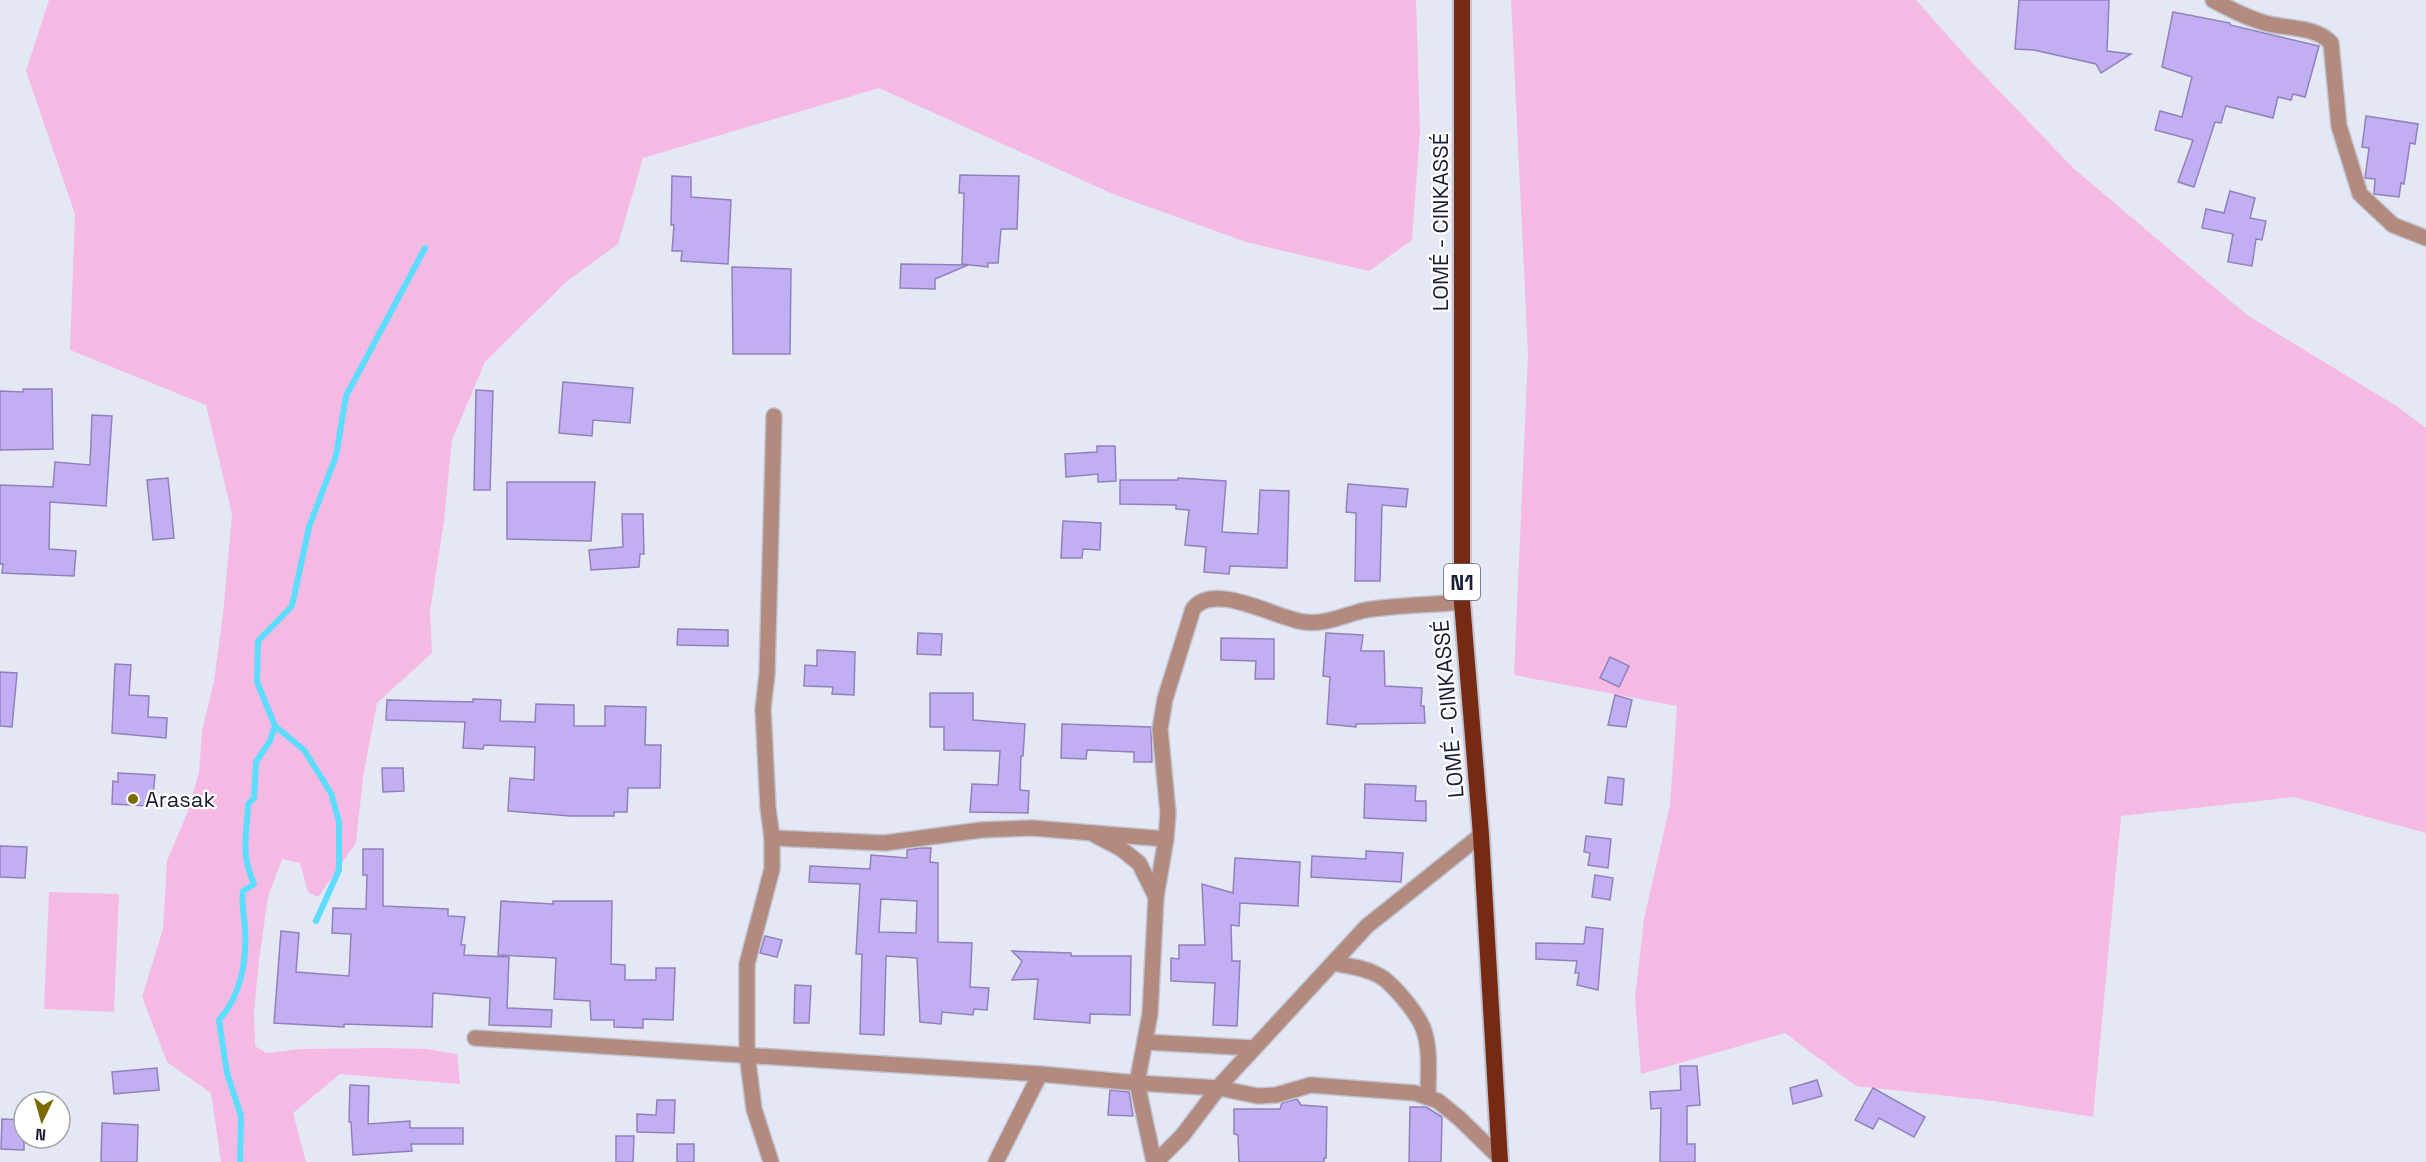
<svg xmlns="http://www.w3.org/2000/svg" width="2426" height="1162" font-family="'Space Grotesk',sans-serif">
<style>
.green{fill:#f5bae4}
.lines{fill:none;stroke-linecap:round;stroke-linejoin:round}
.stream{stroke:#5cddfc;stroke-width:6}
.building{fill:#c2aff3;stroke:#9181ba;stroke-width:1.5;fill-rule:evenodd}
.minor-casing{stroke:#c0c3d1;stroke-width:18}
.trunk-casing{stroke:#c0c3d1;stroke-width:20}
.minor{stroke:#b38a7e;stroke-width:15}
.trunk{stroke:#762a13;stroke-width:16}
.poi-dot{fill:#7c6a01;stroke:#fff;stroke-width:2}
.labels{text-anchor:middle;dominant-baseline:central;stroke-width:4.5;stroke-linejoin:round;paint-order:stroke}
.shield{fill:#fff;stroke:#5f6170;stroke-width:1.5}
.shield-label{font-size:21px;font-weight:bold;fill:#1a1d33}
.street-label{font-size:22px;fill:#1a1d33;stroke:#fff}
.poi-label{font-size:22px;fill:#1a1d33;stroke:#fff;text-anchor:start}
</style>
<rect width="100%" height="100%" fill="#e4e7f4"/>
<g class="green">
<path d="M49,0H1416L1420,130L1412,240L1369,271L1246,242L1113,194L879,88L643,158L618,244L566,282L485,362L452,440L444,521L430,611L432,653L377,703L363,777L356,843L318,897L308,892L300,863L282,859L268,897L259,960L254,1011L255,1046L266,1053L301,1049L384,1048L427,1049L457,1054L460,1084L340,1074L293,1113L306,1162H221L211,1093L167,1062L142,997L163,929L167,861L188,811L199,772L202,731L214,681L223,614L232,514L206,405L70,350L75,214L26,71Z"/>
<path d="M1511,0H1916L1964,54L2073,168L2247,315L2398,407L2426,428V833L2294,797L2121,816L2093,1117L1993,1101L1856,1086L1785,1033L1641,1074L1635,998L1644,919L1670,805L1677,706L1514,675L1528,354Z"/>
<path d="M49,892L119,894L114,1012L44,1009Z"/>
</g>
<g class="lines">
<g class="stream">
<path d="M275,726L304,750L331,793L339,822V870L316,921"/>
<path d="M240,1162L241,1116L227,1073L219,1020C241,996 247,960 245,928C244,915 241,904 243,891L254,884C240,852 247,837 248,804L254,798L256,762L270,741L275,726L257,682L258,641L292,606L309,527L336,456L346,396L425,248"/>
</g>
</g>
<g class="building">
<path d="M2019,0H2109L2107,51L2131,54L2101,73L2096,64L2034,50L2015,49Z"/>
<path d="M2173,12L2230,23V25L2319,46L2305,97L2293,94L2291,100L2278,97L2273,118L2226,106L2221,123L2215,122L2194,187L2178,182L2193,140L2155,130L2160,111L2182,117L2192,77L2162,67Z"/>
<path d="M2366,116L2418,124L2415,144L2410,143L2404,184L2401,183L2399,197L2374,194L2375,179L2365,178L2369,148L2362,147Z"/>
<path d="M960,175L1019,176L1017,229H1001L998,263H988V267L962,264L964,193H959Z"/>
<path d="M672,176L691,177V197L731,200L728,264L681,261L682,251H672L674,225H671Z"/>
<path d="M2230,191L2255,198L2250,218L2266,221L2262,240L2256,239L2252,266L2228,262L2233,234L2202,228L2206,209L2224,213Z"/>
<path d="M901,264L968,265L935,279V289L900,288Z"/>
<path d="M732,267L791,269L790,354H733Z"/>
<path d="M563,382L633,388L630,423L593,420L592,436L559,433Z"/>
<path d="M23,389H52L53,449L0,450V391L23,392Z"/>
<path d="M476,390L493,391L490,490H474Z"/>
<path d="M92,415L112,416L106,506L50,502L49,549L76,551L74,576L2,573L3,564H0V485L53,487L55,462L90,465Z"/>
<path d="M1097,446H1115L1116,481L1098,482V474L1066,477L1065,454L1097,452Z"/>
<path d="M168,478L174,538L153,540L147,480Z"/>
<path d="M1178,478L1226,481L1222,532L1258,534L1260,490L1289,491L1287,568L1230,566L1229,574L1204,572L1206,547L1185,545L1189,510L1176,509V505L1120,504V480H1178Z"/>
<path d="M507,482H595L591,541L507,539Z"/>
<path d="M1348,484L1408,489L1406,507L1382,505L1380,581H1355L1356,513L1346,512Z"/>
<path d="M622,514H643L644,554H640L639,567L591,570L589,550L623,547Z"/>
<path d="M1063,521L1101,523L1100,550L1083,549L1082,558H1061Z"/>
<path d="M678,629L728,630V646L677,645Z"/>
<path d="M918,633L942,634L941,655L917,654Z"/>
<path d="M1326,633L1363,635L1361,651H1384L1385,686L1422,688L1421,706H1424L1425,723L1356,724V727L1327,724L1330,677L1323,676Z"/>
<path d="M1221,638L1274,639V679H1255L1256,661L1221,660Z"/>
<path d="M817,650L855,652L854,695L832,694L833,687L804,686L805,665L817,666Z"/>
<path d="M1610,657L1629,666L1619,687L1600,678Z"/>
<path d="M115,664L131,665L129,695L149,696L148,717L167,718L166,738L112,733Z"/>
<path d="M0,672L17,673L12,727L0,726Z"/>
<path d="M930,693H973V720L1025,724L1023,756H1021L1020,790L1029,791L1028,813L970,812L972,784L998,785L1000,751L944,750V727H930Z"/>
<path d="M1615,695L1632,700L1626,727L1608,725Z"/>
<path d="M473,699L501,700L500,721L535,722L536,704L574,705V726H605V706L646,707L645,745H661L660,788H628L627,812H614V816H570L508,811L510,778L534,780L535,747L484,745L483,749L463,748L465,722L386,720L387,700L473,702Z"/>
<path d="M1062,724L1151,727L1152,762H1134V752L1087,750L1086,759L1061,758Z"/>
<path d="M382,768H403L404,791L383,792Z"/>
<path d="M118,773L155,775L153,796L150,795L149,806L112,804L113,781L118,782Z"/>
<path d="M1608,777L1624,779L1622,805L1605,803Z"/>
<path d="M1365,784L1416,786L1415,801H1426V821L1364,818Z"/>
<path d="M1586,836L1611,839L1608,868L1588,865L1590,853L1584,852Z"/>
<path d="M0,846L27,847L25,878L0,877Z"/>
<path d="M920,848H931L930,862L938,863V942L972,943L970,987L989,988L987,1010L974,1009L973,1015L942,1012L941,1024L920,1022L917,958L886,956L884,1035L860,1034L862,954H856L860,884L809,882L810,866L870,869L871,855L907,858V850ZM881,899L917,901L916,933L879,932Z"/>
<path d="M363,849H383V906L448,909V916L465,917L461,945H465L464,955L509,957L507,1008L552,1010L551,1027L489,1025L490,998L433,993L432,1027L344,1024V1027L274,1023L281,931L299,933L296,972L349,976L351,934L332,933L333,908L366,909L367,875H363Z"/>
<path d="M1366,851L1403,853L1401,882L1311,877L1312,856L1366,859Z"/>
<path d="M1235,858L1300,862L1298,906L1240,903L1239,926L1231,925L1232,961H1240L1237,1026L1213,1025L1215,983L1171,981V958L1179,959V945H1205L1202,884L1233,893Z"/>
<path d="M1595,875L1613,878L1610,900L1592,897Z"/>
<path d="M501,901L553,904V901H612L611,964L625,965V980H656V968H675L673,1020L643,1019V1028L614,1027V1020H591L590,1001L554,999L556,958L498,955Z"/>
<path d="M1586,927L1603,929L1598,990L1577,985L1579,973H1575L1577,961L1536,959V943L1584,944Z"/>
<path d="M765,936L782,940L777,957L760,953Z"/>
<path d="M1012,951L1071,953V956H1131L1130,1015L1090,1014V1023L1034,1019L1038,979L1012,980L1022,961Z"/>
<path d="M795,985L811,986L809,1023H794Z"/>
<path d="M1680,1066H1697L1700,1105L1687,1106V1144H1695V1162H1660L1661,1108L1651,1109L1650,1092L1681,1090Z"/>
<path d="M157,1068L159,1090L114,1094L112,1072Z"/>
<path d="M1817,1080L1822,1096L1793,1104L1790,1088Z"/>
<path d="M350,1085L369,1086L368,1124L410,1121V1128H463V1144H411L412,1151L353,1155L351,1122H349Z"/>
<path d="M1873,1088L1925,1117L1914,1137L1879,1118L1873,1129L1855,1120Z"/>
<path d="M1110,1090L1129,1092L1133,1116L1108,1115Z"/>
<path d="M1297,1099L1301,1105L1327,1107L1326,1158H1324V1162H1239L1238,1135L1234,1134V1109H1280L1282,1103Z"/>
<path d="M657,1100H675L674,1133L637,1132V1114L656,1115Z"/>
<path d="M1410,1107H1426L1442,1117L1441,1162H1409Z"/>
<path d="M2,1119L24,1120V1150L1,1149Z"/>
<path d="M102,1123L138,1125L137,1162H101Z"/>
<path d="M616,1136H634L633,1162H616Z"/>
<rect x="677" y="1144" width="17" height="18"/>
</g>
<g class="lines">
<g class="minor-casing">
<g id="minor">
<path d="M2213,0C2230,9 2247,18 2265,23C2286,29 2316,26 2331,43L2339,126L2360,194L2393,225L2426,238"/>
<path d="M1095,835L1120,848L1139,863L1156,897"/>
<path d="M772,838L885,843L981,830L1032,828L1166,839"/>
<path d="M1333,963C1348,966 1363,967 1378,975C1392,982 1417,1013 1423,1028C1431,1048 1428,1075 1428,1097"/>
<path d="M475,1038L1040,1074L1137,1083L1219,1088L1258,1096L1276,1095L1311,1085L1415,1093L1438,1101L1460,1119L1500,1158"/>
<path d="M1145,1042L1254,1048"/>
<path d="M771,1162L754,1109L747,1054V964L772,869V838L768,808L763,709L767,674L774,416"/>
<path d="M996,1162L1040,1074"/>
<path d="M1154,1162L1137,1083L1150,1014L1156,897L1166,839L1168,813L1160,729L1165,699L1193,609C1214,581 1275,618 1304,622C1326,625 1346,614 1366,610C1398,605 1431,605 1462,602"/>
<path d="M1156,1162L1182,1136L1223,1082L1367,926L1481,835"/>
</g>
</g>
<g class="trunk-casing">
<path id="trunk" d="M1462,0V602L1481,835L1500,1162"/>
</g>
<use href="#minor" class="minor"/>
<use href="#trunk" class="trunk"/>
</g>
<circle class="poi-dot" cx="133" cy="799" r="6"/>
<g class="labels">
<rect class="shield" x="1444" y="564" width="36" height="36" rx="4.5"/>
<g class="shield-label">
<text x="1462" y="582">N1</text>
</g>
<g class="street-label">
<text transform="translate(1440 222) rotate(-90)">LOMÉ - CINKASSÉ</text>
<text transform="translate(1448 709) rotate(-95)">LOMÉ - CINKASSÉ</text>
</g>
<g class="poi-label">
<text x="145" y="799">Arasak</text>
</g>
</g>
<g transform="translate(42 1120) rotate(185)"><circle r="28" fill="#ffffff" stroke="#a3a5ad" stroke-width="1.5"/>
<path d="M0-4.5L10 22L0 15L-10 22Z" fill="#7c6a01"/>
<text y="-9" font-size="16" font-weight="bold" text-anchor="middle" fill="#1a1d33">N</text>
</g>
</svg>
